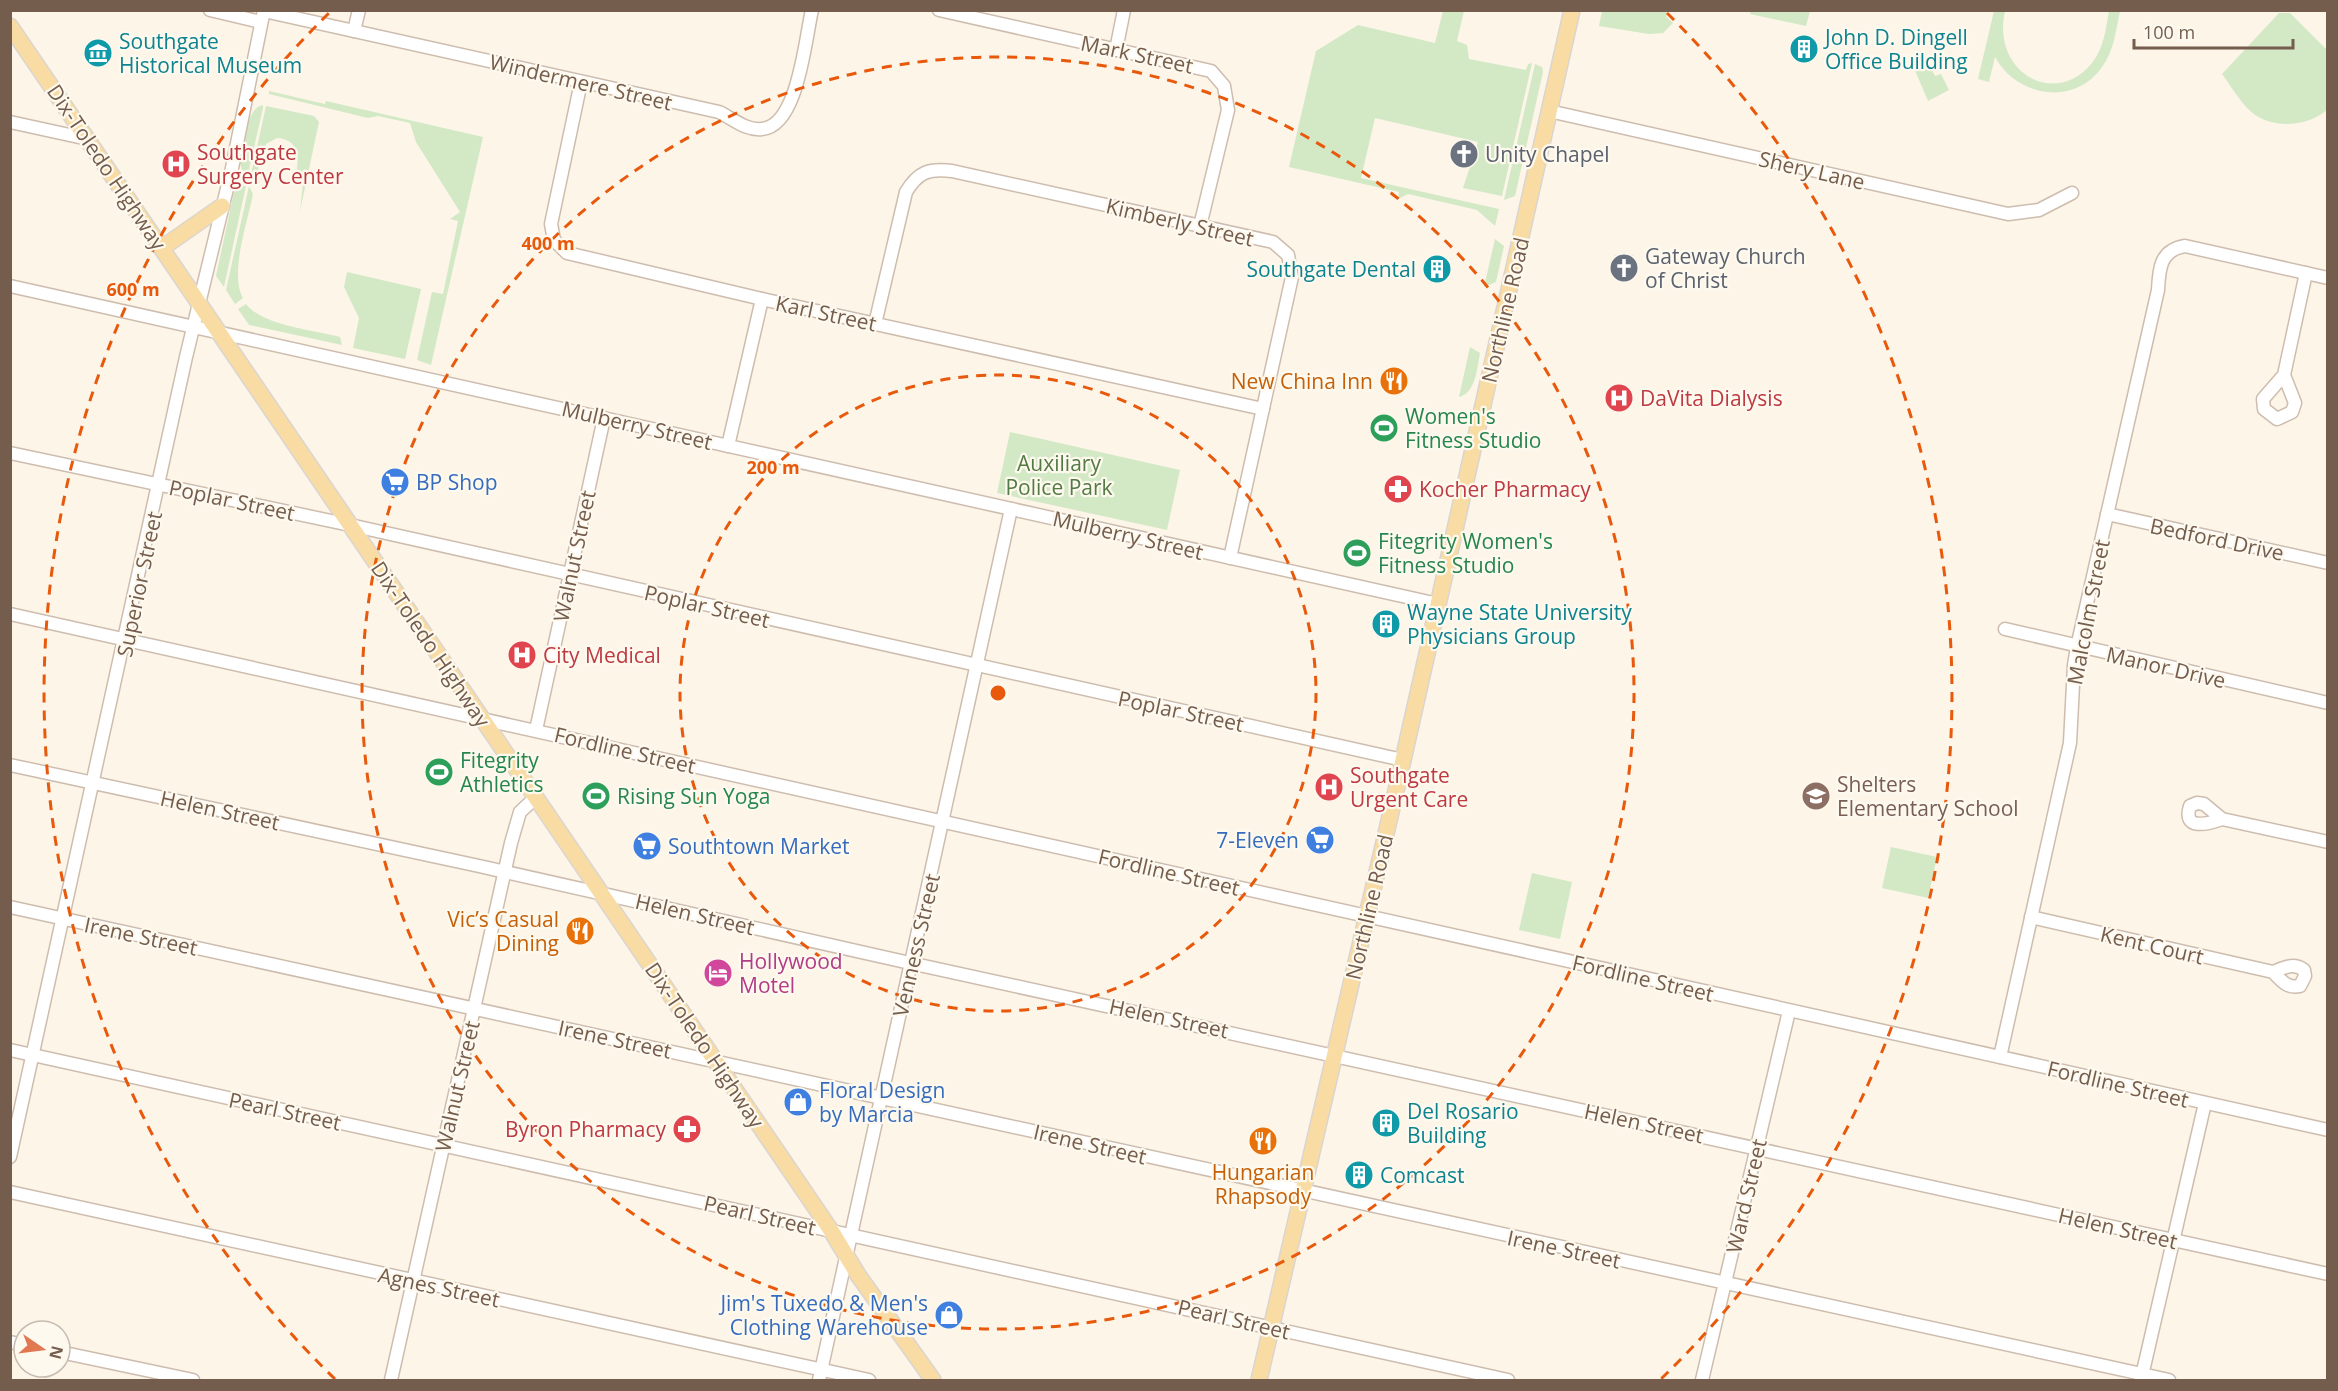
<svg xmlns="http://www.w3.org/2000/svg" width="2338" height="1391" font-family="'Open Sans',sans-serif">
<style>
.green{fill:#d3e9c6}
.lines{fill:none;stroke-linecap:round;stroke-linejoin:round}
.minor-casing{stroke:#cebdae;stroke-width:15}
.major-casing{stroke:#dbd5d1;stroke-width:18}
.minor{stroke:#fff;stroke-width:12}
.major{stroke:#f8dca3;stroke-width:15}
.ring{fill:none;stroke:#e8590c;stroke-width:3;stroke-dasharray:10 8}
.labels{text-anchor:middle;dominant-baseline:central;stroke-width:4.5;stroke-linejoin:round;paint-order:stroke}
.culture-label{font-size:21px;fill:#0d838f;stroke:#fef9ee;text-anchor:start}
.street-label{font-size:21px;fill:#755d4d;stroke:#fef9ee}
.health-label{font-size:21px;fill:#be3a42;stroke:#fef9ee;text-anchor:start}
.worship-label{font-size:21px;fill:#5b616d;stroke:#fef9ee;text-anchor:start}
.food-label{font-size:21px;fill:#c56008;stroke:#fef9ee;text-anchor:end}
.leisure-label{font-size:21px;fill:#27864d;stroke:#fef9ee;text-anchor:start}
.park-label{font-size:21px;fill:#537a44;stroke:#fef9ee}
.shop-label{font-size:21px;fill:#366cbe;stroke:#fef9ee;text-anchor:start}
.education-label{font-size:21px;fill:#785e54;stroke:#fef9ee;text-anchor:start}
.hotel-label{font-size:21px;fill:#b23c85;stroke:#fef9ee;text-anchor:start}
.centre{fill:#e8590c;stroke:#fef9ee;stroke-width:3}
.ring-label{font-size:18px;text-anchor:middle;font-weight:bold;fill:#e8590c;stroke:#fef9ee;stroke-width:4.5;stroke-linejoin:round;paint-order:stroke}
</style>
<rect width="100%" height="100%" fill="#fcf5e8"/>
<g class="green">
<path d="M1443,11H1464L1457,41L1467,45L1469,59L1526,70L1528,64L1532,63L1502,196L1463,188L1478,142L1375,118L1361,178L1499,209L1495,226L1477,210L1408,194L1398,199L1399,192L1289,167L1316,51L1358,25L1435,43Z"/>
<path d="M1602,11H1667L1666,16L1673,23L1663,33L1649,34L1599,26Z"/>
<path d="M1751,11V10L1810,11L1806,26L1750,14Z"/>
<path d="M1994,11H2005C1991,72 2055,109 2092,63C2104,48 2106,28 2109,11H2120C2116,30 2114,51 2102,67C2074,107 2017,97 1995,57L1989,82L1978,79Z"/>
<path d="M2279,13H2290L2327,50V110C2305,128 2268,130 2247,108C2238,98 2230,85 2222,74Z"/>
<path d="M1924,55L1935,76L1941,74L1949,90L1928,101L1911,61Z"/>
<path d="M1535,64L1542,67L1543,72L1515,196L1504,200Z"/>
<path d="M269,91L325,104L326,101L483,137L431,365L417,360L432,292L443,294L458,221L450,219L460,212L416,142L410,123L378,116L368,118L269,94Z"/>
<path d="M263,105V108L248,174L242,170L240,163C244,148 245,108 263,105Z"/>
<path d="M266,106L314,116L319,122L300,211L303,183L296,175C299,157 300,140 277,138L266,144L258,170L251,174Z"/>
<path d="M240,186H246L224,287L216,276L234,192Z"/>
<path d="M249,186L253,194C248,221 229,274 243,298L235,304L226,290Z"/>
<path d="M1495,239L1504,246L1496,282L1484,287Z"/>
<path d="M347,272L421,289L405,359L353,348L359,318L344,287Z"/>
<path d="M246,304C263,326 314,330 340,337L342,345L249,325L238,309Z"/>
<path d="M1470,347L1480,353C1477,368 1476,393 1459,397Z"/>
<path d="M1010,432L1180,470L1167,530L997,493Z"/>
<path d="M1891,847L1937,857L1928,898L1882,888Z"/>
<path d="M1532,873L1572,882L1560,939L1519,930Z"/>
</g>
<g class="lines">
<g class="minor-casing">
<g id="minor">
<path d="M210,10L261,22"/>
<path d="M939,10L1211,71L1224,86L1228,110L1200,226"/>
<path d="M264,11L719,112C732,118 746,131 762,129C798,126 805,40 812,10"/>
<path d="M354,31L359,10"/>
<path d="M1116,50L1124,10"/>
<path d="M581,82L551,224L554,240L567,253L762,299L1263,409"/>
<path d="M1549,111L2008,214L2039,210L2072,193"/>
<path d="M10,122L88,139"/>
<path d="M10,286L1438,604"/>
<path d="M875,324L906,192C918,172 929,168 952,171L1273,242L1288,255L1292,277L1230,558"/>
<path d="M2284,375L2295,403L2292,412L2277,419L2264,409L2263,399L2284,375L2306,273"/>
<path d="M728,446L762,299"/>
<path d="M10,453L350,525L1403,760"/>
<path d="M2107,514L2328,563"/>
<path d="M10,614L2328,1130"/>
<path d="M2005,629L2328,703"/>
<path d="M536,730L604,418"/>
<path d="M10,765L479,866L901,961L2328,1274"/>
<path d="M2222,819C2208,824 2182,831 2190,806L2197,803L2204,804L2222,819L2328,842"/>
<path d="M10,907L2169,1380"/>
<path d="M2031,917L2273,972C2284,968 2293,962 2304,970L2305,976L2300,986C2287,989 2281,980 2273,972"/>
<path d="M10,1050L1508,1380"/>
<path d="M2000,1057L2070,743L2074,665L2077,647L2158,290C2159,269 2160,250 2185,246L2328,278"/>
<path d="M10,1157L186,357L232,168L264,10"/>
<path d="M10,1192L869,1380"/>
<path d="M10,1342L24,1345"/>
<path d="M60,1352L193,1380"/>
<path d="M391,1380L511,843L520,812L535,798"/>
<path d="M819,1380L1011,509"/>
<path d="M1702,1380L1789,1011"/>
<path d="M2141,1380L2205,1103"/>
</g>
</g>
<g class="major-casing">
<g id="major">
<path d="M10,26L832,1232L858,1275L933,1380"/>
<path d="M162,248L222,206"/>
<path d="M1259,1380L1401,769L1572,10"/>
</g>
</g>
<use href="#minor" class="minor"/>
<use href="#major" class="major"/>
</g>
<g class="ring">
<circle cx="998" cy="693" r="318"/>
<circle cx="998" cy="693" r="636"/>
<path d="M335 1379A954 954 0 0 1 329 13M1667 13A954 954 0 0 1 1661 1379"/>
</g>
<defs>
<g id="building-disc" transform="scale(1.5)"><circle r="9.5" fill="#0f9aa8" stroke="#fef9ee"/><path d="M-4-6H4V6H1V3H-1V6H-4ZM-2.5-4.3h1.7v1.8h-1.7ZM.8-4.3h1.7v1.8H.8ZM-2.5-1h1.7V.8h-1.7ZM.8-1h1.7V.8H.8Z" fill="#fff"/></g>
<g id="museum-disc" transform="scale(1.5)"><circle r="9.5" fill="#0f9aa8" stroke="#fef9ee"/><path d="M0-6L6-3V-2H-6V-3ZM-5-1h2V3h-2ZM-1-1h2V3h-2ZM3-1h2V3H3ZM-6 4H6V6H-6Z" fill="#fff"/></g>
<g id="church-disc" transform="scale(1.5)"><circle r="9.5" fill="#6b7280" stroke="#fef9ee"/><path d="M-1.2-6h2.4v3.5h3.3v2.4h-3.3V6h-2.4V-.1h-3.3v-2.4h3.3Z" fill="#fff"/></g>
<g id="hospital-disc" transform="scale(1.5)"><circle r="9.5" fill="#e0444e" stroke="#fef9ee"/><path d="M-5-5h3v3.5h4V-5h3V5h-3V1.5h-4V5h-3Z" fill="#fff"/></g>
<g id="restaurant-disc" transform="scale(1.5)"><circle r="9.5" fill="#e8710a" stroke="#fef9ee"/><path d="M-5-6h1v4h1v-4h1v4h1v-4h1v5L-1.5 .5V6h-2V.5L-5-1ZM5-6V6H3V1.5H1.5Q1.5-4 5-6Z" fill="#fff"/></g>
<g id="stadium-disc" transform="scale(1.5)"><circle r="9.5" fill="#2e9e5b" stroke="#fef9ee"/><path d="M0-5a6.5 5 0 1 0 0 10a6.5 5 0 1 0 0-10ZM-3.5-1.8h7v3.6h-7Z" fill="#fff"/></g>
<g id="supermarket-disc" transform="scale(1.5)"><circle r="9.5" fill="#3f7fe0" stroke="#fef9ee"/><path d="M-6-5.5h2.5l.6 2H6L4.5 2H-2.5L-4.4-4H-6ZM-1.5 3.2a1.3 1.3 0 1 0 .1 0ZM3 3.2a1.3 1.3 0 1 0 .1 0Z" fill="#fff"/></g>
<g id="pharmacy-disc" transform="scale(1.5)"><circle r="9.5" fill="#e0444e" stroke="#fef9ee"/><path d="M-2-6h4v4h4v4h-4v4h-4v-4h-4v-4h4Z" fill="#fff"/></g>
<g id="school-disc" transform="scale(1.5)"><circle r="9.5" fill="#8d6e63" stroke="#fef9ee"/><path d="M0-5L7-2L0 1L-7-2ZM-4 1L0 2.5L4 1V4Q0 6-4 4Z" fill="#fff"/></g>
<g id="hotel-disc" transform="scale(1.5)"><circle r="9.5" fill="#d1479c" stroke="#fef9ee"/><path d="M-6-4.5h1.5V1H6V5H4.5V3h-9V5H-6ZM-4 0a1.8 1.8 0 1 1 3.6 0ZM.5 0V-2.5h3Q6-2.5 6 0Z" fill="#fff"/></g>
<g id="shop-disc" transform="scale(1.5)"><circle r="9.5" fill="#3f7fe0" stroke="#fef9ee"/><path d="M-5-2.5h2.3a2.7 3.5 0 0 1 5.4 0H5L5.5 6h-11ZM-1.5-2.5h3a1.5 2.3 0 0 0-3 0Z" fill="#fff"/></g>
</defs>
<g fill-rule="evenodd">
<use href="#building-disc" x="1804" y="49"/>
<use href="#museum-disc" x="98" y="53"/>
<use href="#church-disc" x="1464" y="154"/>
<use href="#hospital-disc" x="176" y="164"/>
<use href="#church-disc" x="1624" y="268"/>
<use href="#building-disc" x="1437" y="269"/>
<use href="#restaurant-disc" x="1394" y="381"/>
<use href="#hospital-disc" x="1619" y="398"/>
<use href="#stadium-disc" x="1384" y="428"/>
<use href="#supermarket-disc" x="395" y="482"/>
<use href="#pharmacy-disc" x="1398" y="489"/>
<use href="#stadium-disc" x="1357" y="553"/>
<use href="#building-disc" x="1386" y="624"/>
<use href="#hospital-disc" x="522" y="655"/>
<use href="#stadium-disc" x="439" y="772"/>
<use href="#hospital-disc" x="1329" y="787"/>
<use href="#stadium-disc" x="596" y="796"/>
<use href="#school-disc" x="1816" y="796"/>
<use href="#supermarket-disc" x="1320" y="840"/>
<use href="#supermarket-disc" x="647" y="846"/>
<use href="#restaurant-disc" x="580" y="931"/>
<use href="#hotel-disc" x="718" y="973"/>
<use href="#shop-disc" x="798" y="1102"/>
<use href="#building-disc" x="1386" y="1123"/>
<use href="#pharmacy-disc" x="687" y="1129"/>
<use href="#restaurant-disc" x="1263" y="1141"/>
<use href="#building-disc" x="1359" y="1175"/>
<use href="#shop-disc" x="949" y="1315"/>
</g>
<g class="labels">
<g class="culture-label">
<text x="1825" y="37">John D. Dingell<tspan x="1825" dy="24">Office Building</tspan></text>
<text x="119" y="41">Southgate<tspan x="119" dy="24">Historical Museum</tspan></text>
<text x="1416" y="269" text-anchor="end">Southgate Dental</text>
<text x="1407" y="612">Wayne State University<tspan x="1407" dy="24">Physicians Group</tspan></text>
<text x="1407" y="1111">Del Rosario<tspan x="1407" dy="24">Building</tspan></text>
<text x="1380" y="1175">Comcast</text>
</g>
<g class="street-label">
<text transform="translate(1137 54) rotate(12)">Mark Street</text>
<text transform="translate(581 82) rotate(13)">Windermere Street</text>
<text transform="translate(107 167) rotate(56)">Dix-Toledo Highway</text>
<text transform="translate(1812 170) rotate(13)">Shery Lane</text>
<text transform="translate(1180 222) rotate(13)">Kimberly Street</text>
<text transform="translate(1505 310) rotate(-77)">Northline Road</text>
<text transform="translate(826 313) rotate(12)">Karl Street</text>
<text transform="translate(637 425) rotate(13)">Mulberry Street</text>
<text transform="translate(232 500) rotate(12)">Poplar Street</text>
<text transform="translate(1128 535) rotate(13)">Mulberry Street</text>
<text transform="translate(2217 539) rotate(12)">Bedford Drive</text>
<text transform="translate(574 556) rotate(-78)">Walnut Street</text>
<text transform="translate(139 584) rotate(-78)">Superior Street</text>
<text transform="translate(707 606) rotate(13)">Poplar Street</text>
<text transform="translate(2088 612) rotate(-79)">Malcolm Street</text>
<text transform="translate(431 644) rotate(56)">Dix-Toledo Highway</text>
<text transform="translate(2166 667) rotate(13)">Manor Drive</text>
<text transform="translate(1181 711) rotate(12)">Poplar Street</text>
<text transform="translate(625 750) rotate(13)">Fordline Street</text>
<text transform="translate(220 810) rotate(12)">Helen Street</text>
<text transform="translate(1169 872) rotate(13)">Fordline Street</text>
<text transform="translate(1369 907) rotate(-77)">Northline Road</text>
<text transform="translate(695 914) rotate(13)">Helen Street</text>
<text transform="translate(141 936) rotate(12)">Irene Street</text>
<text transform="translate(916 945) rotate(-77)">Venness Street</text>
<text transform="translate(2152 945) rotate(13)">Kent Court</text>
<text transform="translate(1643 978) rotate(13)">Fordline Street</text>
<text transform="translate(1169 1018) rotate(12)">Helen Street</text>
<text transform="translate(615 1039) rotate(12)">Irene Street</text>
<text transform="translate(705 1045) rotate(56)">Dix-Toledo Highway</text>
<text transform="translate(2118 1084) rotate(13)">Fordline Street</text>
<text transform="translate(457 1086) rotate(-77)">Walnut Street</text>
<text transform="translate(285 1111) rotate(12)">Pearl Street</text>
<text transform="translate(1644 1123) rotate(12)">Helen Street</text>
<text transform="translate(1090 1144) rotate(13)">Irene Street</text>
<text transform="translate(1746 1196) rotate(-77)">Ward Street</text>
<text transform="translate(760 1215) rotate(13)">Pearl Street</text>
<text transform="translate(2118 1228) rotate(13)">Helen Street</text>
<text transform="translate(1564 1249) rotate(12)">Irene Street</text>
<text transform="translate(439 1287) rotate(12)">Agnes Street</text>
<text transform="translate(1234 1319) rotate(13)">Pearl Street</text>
</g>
<g class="health-label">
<text x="197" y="152">Southgate<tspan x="197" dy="24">Surgery Center</tspan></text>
<text x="1640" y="398">DaVita Dialysis</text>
<text x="1419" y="489">Kocher Pharmacy</text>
<text x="543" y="655">City Medical</text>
<text x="1350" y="775">Southgate<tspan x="1350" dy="24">Urgent Care</tspan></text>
<text x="666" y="1129" text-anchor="end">Byron Pharmacy</text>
</g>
<g class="worship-label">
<text x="1485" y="154">Unity Chapel</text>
<text x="1645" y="256">Gateway Church<tspan x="1645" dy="24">of Christ</tspan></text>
</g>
<g class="food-label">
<text x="1373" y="381">New China Inn</text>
<text x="559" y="919">Vic’s Casual<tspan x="559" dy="24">Dining</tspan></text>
<text x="1263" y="1172" text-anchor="middle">Hungarian<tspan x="1263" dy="24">Rhapsody</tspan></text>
</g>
<g class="leisure-label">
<text x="1405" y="416">Women's<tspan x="1405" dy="24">Fitness Studio</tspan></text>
<text x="1378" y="541">Fitegrity Women's<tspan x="1378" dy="24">Fitness Studio</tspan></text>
<text x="460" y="760">Fitegrity<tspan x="460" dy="24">Athletics</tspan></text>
<text x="617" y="796">Rising Sun Yoga</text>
</g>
<g class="park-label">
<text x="1059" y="463">Auxiliary<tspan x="1059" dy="24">Police Park</tspan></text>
</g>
<g class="shop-label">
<text x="416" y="482">BP Shop</text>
<text x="1299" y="840" text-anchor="end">7-Eleven</text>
<text x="668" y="846">Southtown Market</text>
<text x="819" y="1090">Floral Design<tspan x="819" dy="24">by Marcia</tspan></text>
<text x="928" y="1303" text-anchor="end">Jim's Tuxedo &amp; Men's<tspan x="928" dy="24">Clothing Warehouse</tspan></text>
</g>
<g class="education-label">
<text x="1837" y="784">Shelters<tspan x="1837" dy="24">Elementary School</tspan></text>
</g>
<g class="hotel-label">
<text x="739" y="961">Hollywood<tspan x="739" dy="24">Motel</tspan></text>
</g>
</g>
<circle cx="998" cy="693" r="9" class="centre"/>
<g class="ring-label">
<text x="548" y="250">400 m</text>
<text x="133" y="296">600 m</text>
<text x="773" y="474">200 m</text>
</g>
<rect width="2338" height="1391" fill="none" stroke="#755d4d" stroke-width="24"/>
<g transform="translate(42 1349) rotate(104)"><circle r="28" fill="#fef9ee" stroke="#c7bbae" stroke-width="1.5"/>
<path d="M0-4.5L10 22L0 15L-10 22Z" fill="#e17852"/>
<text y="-9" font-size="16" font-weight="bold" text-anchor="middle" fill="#755d4d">N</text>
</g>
<path d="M2134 39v9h159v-9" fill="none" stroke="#755d4d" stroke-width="3"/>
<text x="2143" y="39" font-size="18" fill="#755d4d" stroke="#fef9ee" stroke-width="4.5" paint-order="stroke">100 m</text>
</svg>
